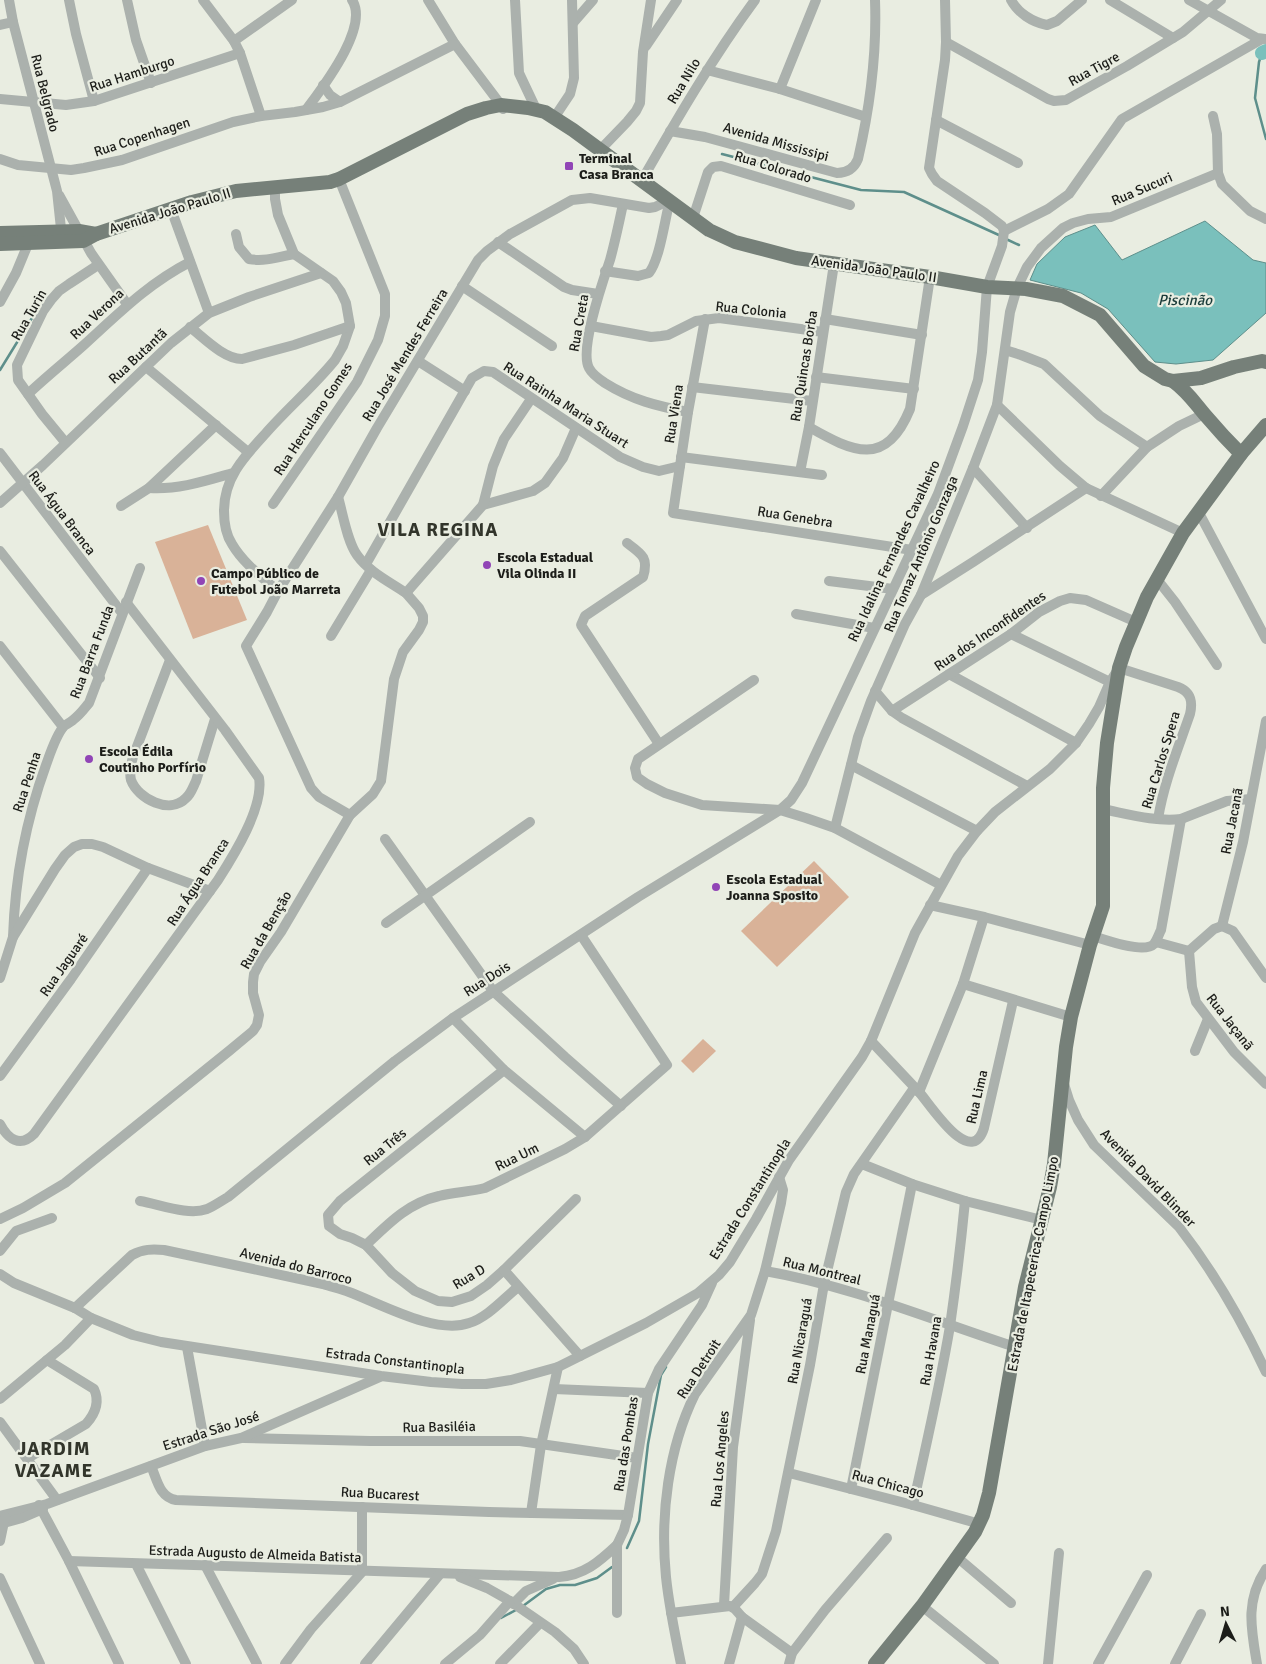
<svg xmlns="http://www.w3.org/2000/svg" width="1266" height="1664" font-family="Signika,sans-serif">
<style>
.green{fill:#d9b298}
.water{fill:#7ac0bc;stroke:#5e8f8b}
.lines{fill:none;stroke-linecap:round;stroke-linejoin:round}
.stream{stroke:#5e8f8b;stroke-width:2.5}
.river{stroke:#7ac0bc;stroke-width:14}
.minor{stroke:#abb1ad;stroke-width:10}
.major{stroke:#768079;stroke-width:14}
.poi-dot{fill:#9145b6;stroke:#e9ede1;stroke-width:2}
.labels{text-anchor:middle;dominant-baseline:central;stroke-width:4.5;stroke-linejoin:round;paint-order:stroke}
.street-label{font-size:14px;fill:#1c1d19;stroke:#e9ede1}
.poi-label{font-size:14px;font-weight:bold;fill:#1c1d19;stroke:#e9ede1;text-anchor:start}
.water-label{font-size:15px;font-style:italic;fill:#1a3c3a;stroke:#e9ede1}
.district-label{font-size:19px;font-weight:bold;letter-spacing:1px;fill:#32352b;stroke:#e9ede1}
</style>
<rect width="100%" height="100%" fill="#e9ede1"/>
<g class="green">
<path d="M208,525L247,620L193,639L155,542Z"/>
<path d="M814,861L849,897L777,967L741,931Z"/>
<path d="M703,1039L716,1051L693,1073L681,1061Z"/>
</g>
<path class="water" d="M1205,221L1253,260L1266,263V313L1213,360L1176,364L1155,362L1108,309L1081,293L1030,280L1037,264L1065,237L1095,225L1122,260Z"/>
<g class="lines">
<g class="stream">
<path d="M1262,53L1259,62L1255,98L1266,139"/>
<path d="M722,154L861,190L904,192L1001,236"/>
<path d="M1006,239L1019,245"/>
<path d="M0,370L40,305"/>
<path d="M627,1548L639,1521L648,1444L661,1375L666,1367"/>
<path d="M523,1606L546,1589L560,1585H575L597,1578L612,1567"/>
<path d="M501,1618L516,1610"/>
</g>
<path class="river" d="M1262,53L1266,51"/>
<g class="minor">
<path d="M9,0L13,22L57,191L62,238"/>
<path d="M69,0L76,34L94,101"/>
<path d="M127,0L136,40L151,83"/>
<path d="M203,0L234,41L240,53L261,116"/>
<path d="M428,0L455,44L501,105L503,109"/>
<path d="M515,0L519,73L536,109"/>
<path d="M1011,0C1018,13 1032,22 1047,25L1057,21L1082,0"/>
<path d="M1110,0L1173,38"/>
<path d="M1189,0L1257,38L1265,39"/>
<path d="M573,23L593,0"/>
<path d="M0,25L13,22"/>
<path d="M234,41L292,0"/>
<path d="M946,42L1048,99L1054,101L1066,100L1127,66L1183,32L1221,0"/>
<path d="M646,46L677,0"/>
<path d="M707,70L780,89L866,117"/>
<path d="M323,85L330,95L340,102"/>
<path d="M780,89L816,0"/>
<path d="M0,99L66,105L94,101L240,53"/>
<path d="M306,110C322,88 370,27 352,0"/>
<path d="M1213,116L1217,134L1218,173L1222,184L1250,211L1266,219"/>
<path d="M554,118L570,94L574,78L572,0"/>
<path d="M936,120L1018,163"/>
<path d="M670,131L705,137L837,173C847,173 854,169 858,159C870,107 877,54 875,0"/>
<path d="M600,150L627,122L636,111L640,103L643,52L651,0"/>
<path d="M0,159L18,165L71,170L84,168L122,160L233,122L261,116L295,112L323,107L340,102L455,44"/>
<path d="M642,180C677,119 713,57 755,0"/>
<path d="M275,187V199L278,215L294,254L333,281L341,292L346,303L350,326L343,346L335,360C314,386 288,408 266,433C245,456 224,477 224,511C224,523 226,535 232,544C243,563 262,577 278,591"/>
<path d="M59,195L91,253L127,304"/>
<path d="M623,204C619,223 615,242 610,260C603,281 579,349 589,368C592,374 599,379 605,383C632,400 657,406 688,412"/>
<path d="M171,209L209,313"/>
<path d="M693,218L708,172L713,167L721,166L850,205"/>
<path d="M1004,231L1048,209L1069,194L1122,119L1262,39"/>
<path d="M236,234L239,247L249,259C264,262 279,257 294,254"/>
<path d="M498,242L564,287L572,290L598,294"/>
<path d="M605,271L638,276L649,273C660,259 665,218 670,200"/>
<path d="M462,286L552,346"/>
<path d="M0,302L16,273L28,244V239"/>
<path d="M705,319L688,412L673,513L912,550"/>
<path d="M825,319L922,335"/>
<path d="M591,326L651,337L661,336L668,335L696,321L719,318L823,332"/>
<path d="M190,327C204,338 224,359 242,359L294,345L350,326"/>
<path d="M1005,350L1021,355L1044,364L1100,416L1147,447"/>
<path d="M418,361L465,391"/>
<path d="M146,367L248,452"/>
<path d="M816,377L914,389"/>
<path d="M692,387L812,401"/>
<path d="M28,394C46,377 66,361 85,344C119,313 149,283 190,262"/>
<path d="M997,405L1060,466L1086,488L1183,533"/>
<path d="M809,427C853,452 886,468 910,409L930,277"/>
<path d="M65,442L42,414L18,380L17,365L43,311L51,300L59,291L69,284L98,265"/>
<path d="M0,453L122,613"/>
<path d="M681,457L822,475"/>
<path d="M973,468L1027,528"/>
<path d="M800,472L809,427L834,264"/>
<path d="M149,488C178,490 205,481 233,473"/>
<path d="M1101,496L1147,447L1179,426L1204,414"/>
<path d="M338,497C343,514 347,541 357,555C369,572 390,582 406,593L483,505L533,491L545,483L563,458L576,428"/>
<path d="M0,503L43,465L171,343L209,313L249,297L321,273"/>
<path d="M273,504L357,382L378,340L385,316V294L339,179"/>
<path d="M483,505L493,466L504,439L531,399"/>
<path d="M121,506L149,488L216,425"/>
<path d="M1198,511L1266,639"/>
<path d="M627,543C642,554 649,558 643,577L585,616L581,625L659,744"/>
<path d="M0,551L100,678"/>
<path d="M366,564L472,378L484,371L493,372L620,457L643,467L659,471L680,466"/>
<path d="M1156,578L1175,602L1217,665"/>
<path d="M829,581L893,589"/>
<path d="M921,595L973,562L1086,488"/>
<path d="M796,614L874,628"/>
<path d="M1011,634L1110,682"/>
<path d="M331,636L371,570"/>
<path d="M0,646L63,727"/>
<path d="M170,660L133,757C131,764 129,772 131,780C138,799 170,815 186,798C191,794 193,787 196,781L215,719"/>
<path d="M949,674L1076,743"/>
<path d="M754,680L638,759L635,768L637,777L647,784L665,793L702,805L780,810L806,818L835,828L941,885"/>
<path d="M875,691L892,711L902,718L1027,786"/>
<path d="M892,711L1011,634L1039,612L1060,601L1070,598L1086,600L1136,622"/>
<path d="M851,765L977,831"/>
<path d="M1102,809C1128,814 1155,822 1181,819L1227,801L1251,799"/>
<path d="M350,815L319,797L311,788L246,646L267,612L278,591L338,497L377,428L478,260L487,251L510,234L572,200L590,198L649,208L655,207L670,200"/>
<path d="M835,828L858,737L871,701L905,624L921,595L973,468L997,405L1010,312L1017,288L1027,267L1041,248L1063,228L1073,223L1088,219L1111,217L1218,173"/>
<path d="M385,839L493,991L565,1057L621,1106"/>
<path d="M930,905L984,917L1090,945"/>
<path d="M386,923L530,822"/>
<path d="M1222,926L1243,842L1266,721"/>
<path d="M1222,926L1214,929L1189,951L1192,987L1196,1002L1234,1052L1266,1084"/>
<path d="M1222,926L1233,931L1266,978"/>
<path d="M1093,936C1106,940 1144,954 1154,944C1157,940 1159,934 1161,930L1181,819"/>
<path d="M13,937C15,877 26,820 46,765C50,754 56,735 64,726C67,724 71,722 73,720C80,715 84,709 89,703L140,568"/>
<path d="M1156,942L1189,951"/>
<path d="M0,978L13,937L55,869L65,855L74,847L82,844H92L103,847L148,868L210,891"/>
<path d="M963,984L1071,1017"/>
<path d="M453,1018L504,1070L585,1137"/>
<path d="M871,1041C887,1058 903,1075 919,1092C930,1104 971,1170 984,1128L1013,1001"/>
<path d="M1195,1051L1208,1019"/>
<path d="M504,1070L340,1201L328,1215L329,1226L340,1234L352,1238L366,1245L392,1273L415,1291L438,1301L452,1302L471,1296L487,1285L504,1270L576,1199"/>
<path d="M0,1076L71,979L148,868"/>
<path d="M1064,1084L1069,1100L1078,1120L1094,1145L1179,1227C1214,1272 1242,1321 1266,1372"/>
<path d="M919,1092L963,984L984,917"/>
<path d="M0,1124C8,1139 20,1148 34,1134L218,880C234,855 264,807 259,778L225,730L126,602"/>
<path d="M862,1164L912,1184L965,1201L1042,1220"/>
<path d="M140,1201C159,1204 188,1216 207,1209C214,1206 221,1201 228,1197L395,1061L453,1018L638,897L780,810L791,800L802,783L938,494L963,426L978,380L982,352L987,287L1002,246L1004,231L1002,226L985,213L937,181L932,174L929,168L945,60L946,42L945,0"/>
<path d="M0,1219L23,1208L65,1183L229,1051L253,1031L257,1025L259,1015L253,993V982L254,974L260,962L281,932L350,815L373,794L381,781L394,679L403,652L419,630L423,622V616L419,608L406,593"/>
<path d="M366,1245C388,1224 408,1203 439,1196C454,1192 469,1192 485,1188L565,1149L585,1137L667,1065L581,935"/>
<path d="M0,1251L16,1231L52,1218"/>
<path d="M504,1270L580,1356"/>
<path d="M765,1271C851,1286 932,1320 1015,1347"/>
<path d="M0,1274L14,1283L75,1308L91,1318L133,1335L161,1342L381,1376L431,1382L462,1384H486L511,1380L558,1367L646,1323L698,1293L719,1275L730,1262L756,1219L789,1160L862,1057L871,1041L915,933L958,856L977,831L995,812L1050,769L1076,743L1089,724L1099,707L1110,682L1119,668L1178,687C1191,692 1193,701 1190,714C1178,749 1164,782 1158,819"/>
<path d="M75,1308L132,1255C143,1249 152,1249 164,1250L323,1284C332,1287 341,1289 349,1292C381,1304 436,1335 469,1323C488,1317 503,1299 518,1287"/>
<path d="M187,1347L205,1446"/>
<path d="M554,1389L648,1393"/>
<path d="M0,1399L65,1345L91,1318"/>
<path d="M0,1422L57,1500"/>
<path d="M244,1438L370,1441H520L637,1458"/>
<path d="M28,1458L86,1424C95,1414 100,1402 94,1389L47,1360"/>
<path d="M151,1466C157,1479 159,1497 176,1500L489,1512L628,1515"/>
<path d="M789,1473L913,1505L980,1524"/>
<path d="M851,1489L912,1184"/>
<path d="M39,1505L69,1561L119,1664"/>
<path d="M913,1505C926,1445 940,1386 950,1326C956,1284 961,1243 965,1201"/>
<path d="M531,1513L541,1445L558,1367"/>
<path d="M0,1516L47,1504L205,1446L241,1438L380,1377"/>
<path d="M0,1524L22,1518L43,1509"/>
<path d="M0,1541L5,1517"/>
<path d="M958,1558L1011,1603"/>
<path d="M69,1561L559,1577C584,1575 599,1562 617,1545"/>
<path d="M136,1564L186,1664"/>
<path d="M205,1565L257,1664"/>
<path d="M460,1577L487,1588L510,1601L555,1632L574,1649L584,1664"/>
<path d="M0,1578L40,1664"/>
<path d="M513,1604L526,1591L553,1579"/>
<path d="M724,1605L733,1447L750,1320"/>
<path d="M922,1606L994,1664"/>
<path d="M733,1607L755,1583L762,1574L776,1531L810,1365L824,1284L846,1192L854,1174L914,1088"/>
<path d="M617,1613V1545L624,1530L628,1515L648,1393L659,1369L702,1305L712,1283"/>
<path d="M671,1613L730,1606L735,1609L742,1617L792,1653"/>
<path d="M285,1664L311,1629L362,1572V1507"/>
<path d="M365,1664L440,1574"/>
<path d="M445,1664L480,1635L510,1601"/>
<path d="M500,1664L540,1623"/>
<path d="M681,1664C675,1635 669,1606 666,1577C660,1516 668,1449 695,1394L751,1315L765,1271L781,1203L783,1190L779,1177"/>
<path d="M729,1664L742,1617"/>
<path d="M789,1664L792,1653L825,1610L887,1538"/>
<path d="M1048,1664L1059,1553"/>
<path d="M1098,1664L1147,1575"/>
<path d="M1175,1664L1201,1614"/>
<path d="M1257,1664C1251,1628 1245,1601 1266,1569"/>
</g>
<g class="major">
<path d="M0,233L79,231L96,234"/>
<path d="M0,244L83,241L96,234L192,202L236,191L330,182L339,179L467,114L486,108L501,105L528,108L545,112L573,130L709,230L735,242L796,258L930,277L987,287L1026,289L1063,296L1100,315L1144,366L1165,379L1173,381L1201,378L1234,367L1262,361L1266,362"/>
<path d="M1173,381C1188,392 1194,402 1206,416C1217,429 1229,442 1241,454"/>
<path d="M875,1664L922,1606L975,1532L983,1515L989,1493L1025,1287L1050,1187L1054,1164L1066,1047L1071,1017L1090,945L1103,906V788L1107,743L1119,668L1126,647L1147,597L1183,533L1241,454L1266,425"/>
</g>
</g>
<g class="poi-dot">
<rect x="564" y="161" width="10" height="10" rx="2.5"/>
<circle cx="487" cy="565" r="5"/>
<circle cx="201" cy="581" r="5"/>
<circle cx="89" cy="759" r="5"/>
<circle cx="716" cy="887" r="5"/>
</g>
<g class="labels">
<g class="street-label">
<text transform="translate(1094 69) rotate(-29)">Rua Tigre</text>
<text transform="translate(132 74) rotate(-18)">Rua Hamburgo</text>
<text transform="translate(684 81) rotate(-59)">Rua Nilo</text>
<text transform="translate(45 93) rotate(76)">Rua Belgrado</text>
<text transform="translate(142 137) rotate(-18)">Rua Copenhagen</text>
<text transform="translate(776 142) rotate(16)">Avenida Mississipi</text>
<text transform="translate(773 167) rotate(17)">Rua Colorado</text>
<text transform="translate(1142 189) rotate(-23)">Rua Sucuri</text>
<text transform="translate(170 211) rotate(-17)">Avenida João Paulo II</text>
<text transform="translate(874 269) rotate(8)">Avenida João Paulo II</text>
<text transform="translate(751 310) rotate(6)">Rua Colonia</text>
<text transform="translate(97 314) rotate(-43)">Rua Verona</text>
<text transform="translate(29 315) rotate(-60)">Rua Turin</text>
<text transform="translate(579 323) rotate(-80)">Rua Creta</text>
<text transform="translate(405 355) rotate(-59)">Rua José Mendes Ferreira</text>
<text transform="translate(138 356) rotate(-43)">Rua Butantã</text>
<text transform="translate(804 366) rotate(-81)">Rua Quincas Borba</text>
<text transform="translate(566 405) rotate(33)">Rua Rainha Maria Stuart</text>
<text transform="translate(674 414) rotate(-81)">Rua Viena</text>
<text transform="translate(313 419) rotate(-57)">Rua Herculano Gomes</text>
<text transform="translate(62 513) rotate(53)">Rua Água Branca</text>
<text transform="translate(795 517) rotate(9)">Rua Genebra</text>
<text transform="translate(894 551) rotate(-65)">Rua Idalina Fernandes Cavalheiro</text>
<text transform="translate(921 554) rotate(-67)">Rua Tomaz Antônio Gonzaga</text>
<text transform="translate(990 631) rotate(-34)">Rua dos Inconfidentes</text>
<text transform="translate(92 652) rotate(-69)">Rua Barra Funda</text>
<text transform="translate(1161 760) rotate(-73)">Rua Carlos Spera</text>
<text transform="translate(27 782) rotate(-72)">Rua Penha</text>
<text transform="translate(1232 821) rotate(-79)">Rua Jacanã</text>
<text transform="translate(198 882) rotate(-57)">Rua Água Branca</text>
<text transform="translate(266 930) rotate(-60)">Rua da Benção</text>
<text transform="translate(64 965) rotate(-55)">Rua Jaguaré</text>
<text transform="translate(487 979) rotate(-33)">Rua Dois</text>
<text transform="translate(1230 1022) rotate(52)">Rua Jaçanã</text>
<text transform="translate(977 1097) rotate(-77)">Rua Lima</text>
<text transform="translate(385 1147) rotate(-39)">Rua Três</text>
<text transform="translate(517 1157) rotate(-26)">Rua Um</text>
<text transform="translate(1148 1178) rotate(46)">Avenida David Blinder</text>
<text transform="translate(750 1199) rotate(-58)">Estrada Constantinopla</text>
<text transform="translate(1033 1264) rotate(-79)">Estrada de Itapecerica-Campo Limpo</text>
<text transform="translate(296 1266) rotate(14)">Avenida do Barroco</text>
<text transform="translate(822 1271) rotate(14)">Rua Montreal</text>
<text transform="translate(469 1277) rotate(-31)">Rua D</text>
<text transform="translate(868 1334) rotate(-79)">Rua Managuá</text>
<text transform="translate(800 1341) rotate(-80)">Rua Nicaraguá</text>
<text transform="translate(931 1351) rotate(-80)">Rua Havana</text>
<text transform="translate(395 1361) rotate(7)">Estrada Constantinopla</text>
<text transform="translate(699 1369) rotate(-57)">Rua Detroit</text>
<text transform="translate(439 1427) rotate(-1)">Rua Basiléia</text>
<text transform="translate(211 1431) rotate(-18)">Estrada São José</text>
<text transform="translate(626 1444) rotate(-81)">Rua das Pombas</text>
<text transform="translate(720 1459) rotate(-85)">Rua Los Angeles</text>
<text transform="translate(888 1484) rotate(15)">Rua Chicago</text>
<text transform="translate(380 1494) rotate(3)">Rua Bucarest</text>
<text transform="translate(255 1554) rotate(2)">Estrada Augusto de Almeida Batista</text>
</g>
<g class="poi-label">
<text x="579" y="158">Terminal<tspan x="579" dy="16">Casa Branca</tspan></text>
<text x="497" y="557">Escola Estadual<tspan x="497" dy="16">Vila Olinda II</tspan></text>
<text x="211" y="573">Campo Público de<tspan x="211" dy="16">Futebol João Marreta</tspan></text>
<text x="99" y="751">Escola Édila<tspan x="99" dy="16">Coutinho Porfírio</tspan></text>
<text x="726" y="879">Escola Estadual<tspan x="726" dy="16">Joanna Sposito</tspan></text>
</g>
<g class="water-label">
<text x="1185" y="300">Piscinão</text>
</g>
<g class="district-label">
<text x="438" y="530">VILA REGINA</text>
<text x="54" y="1449">JARDIM<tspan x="54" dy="22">VAZAME</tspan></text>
</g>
</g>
<g transform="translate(1226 1624) rotate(355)" stroke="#e9ede1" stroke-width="4" paint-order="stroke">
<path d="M0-4L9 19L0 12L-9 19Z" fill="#1c1d19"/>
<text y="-8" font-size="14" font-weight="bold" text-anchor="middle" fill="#1c1d19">N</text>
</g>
</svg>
